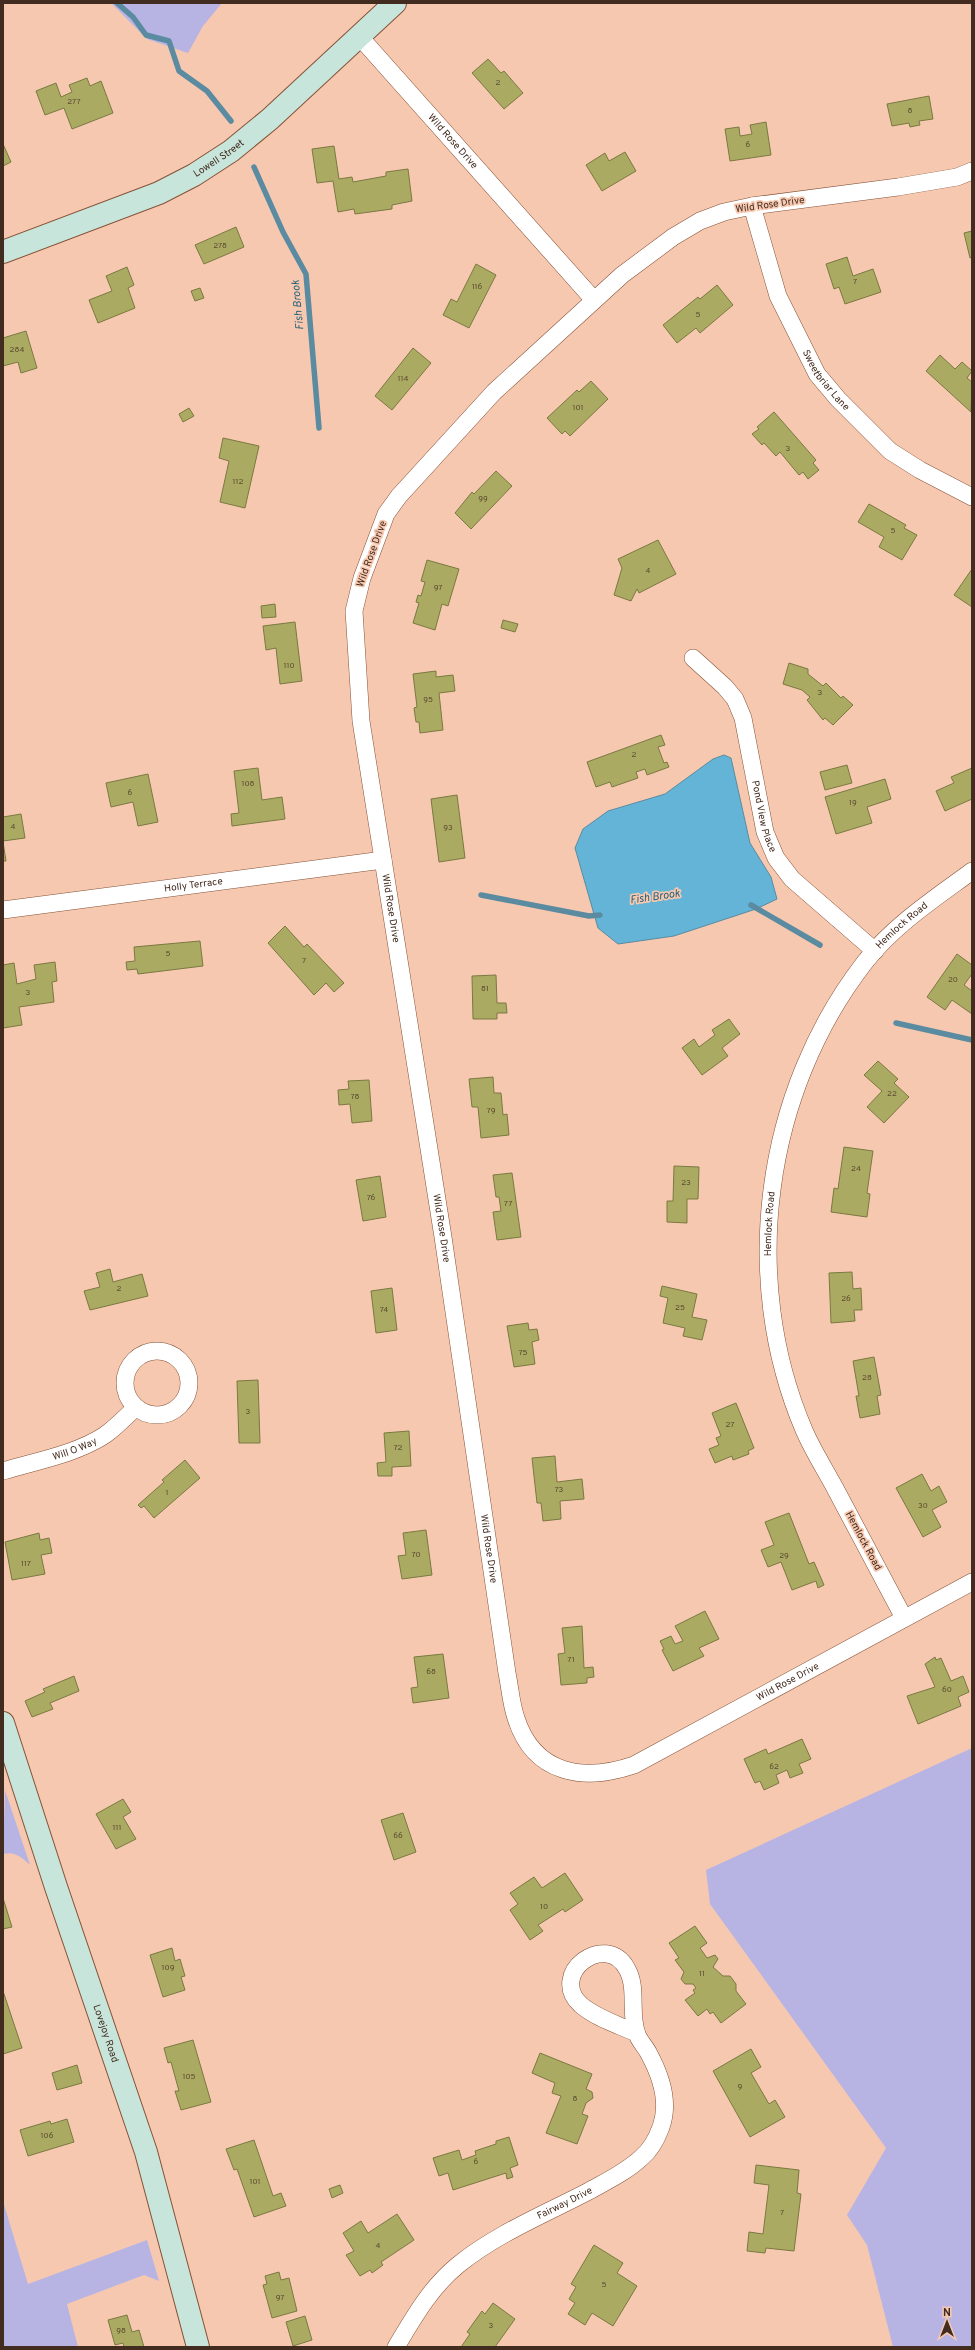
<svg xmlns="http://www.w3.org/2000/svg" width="975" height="2350" font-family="Overpass,sans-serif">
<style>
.green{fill:#b7b4e4}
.water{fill:#64b4d7;stroke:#5a8ba0}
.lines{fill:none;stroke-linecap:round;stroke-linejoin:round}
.stream{stroke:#5a8ba0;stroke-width:5.5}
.building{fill:#abaa63;stroke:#7a7940}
.street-casing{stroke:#845237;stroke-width:18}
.secondary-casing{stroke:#845237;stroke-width:24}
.street{stroke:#fff;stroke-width:17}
.secondary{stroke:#c8e5db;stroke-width:22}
.labels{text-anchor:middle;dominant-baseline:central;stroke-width:3.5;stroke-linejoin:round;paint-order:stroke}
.number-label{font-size:8px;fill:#5c4b30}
.street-label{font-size:10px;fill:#422b1f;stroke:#f7c8b0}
.water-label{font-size:11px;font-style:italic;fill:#215f78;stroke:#f7c8b0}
</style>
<rect width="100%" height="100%" fill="#f7c8b0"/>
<g class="green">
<path d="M111,3H222L203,26L188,53L147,39Z"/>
<path d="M972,1748V2347H893L867,2245L847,2215L886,2148L710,1904L706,1870Z"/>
<path d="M5,1790L30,1865C22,1857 14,1851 3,1854Z"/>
<path d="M3,2201L28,2284L147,2240L159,2281L144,2275L67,2304L78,2347H3Z"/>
</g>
<path class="water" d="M724,755L731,758L750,843L771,877L777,899L756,909L674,936L618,944L598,928L575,848L583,829L608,811L665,794L713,759Z"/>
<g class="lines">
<g class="stream">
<path d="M117,3L133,17L146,35L169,41L179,71L207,91L231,121"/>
<path d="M254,167L283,232L306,274L319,428"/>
<path d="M481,895L589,916L600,915"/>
<path d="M751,905L820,945"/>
<path d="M896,1023L972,1040"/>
</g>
</g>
<g class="building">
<path d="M488,59L501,73L504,71L523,93L504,109L472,73Z"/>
<path d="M87,78L90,86L101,81L113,113L72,129L64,108L45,115L36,91L56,83L61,97L72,92L69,85Z"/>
<path d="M929,96L933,119L919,121L920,125L910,127L909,123L892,126L887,104Z"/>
<path d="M766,122L771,155L730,161L725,129L739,127L740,136L752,134L750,125Z"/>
<path d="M3,144L11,162L3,166Z"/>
<path d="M334,146L339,179L352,177L353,182L386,176V172L408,169L412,201L392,205V209L355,214L354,209L338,212L333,181L317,183L312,149Z"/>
<path d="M625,152L636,171L602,191L586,165L605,153L609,161Z"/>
<path d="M236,227L244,247L204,264L195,245Z"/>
<path d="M972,231V257L970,258L964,233Z"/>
<path d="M847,257L853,276L873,269L881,292L845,304L839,287L834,289L826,264Z"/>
<path d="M476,264L496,275L469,328L443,315L451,299L457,302Z"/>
<path d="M127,267L134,285L128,288L135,308L98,323L89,300L112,291L106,276Z"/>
<path d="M717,285L733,305L700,333L696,328L677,343L663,325L698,297L700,299Z"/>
<path d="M200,288L204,298L195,301L191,291Z"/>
<path d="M26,331L37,368L21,373L18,362L3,366V338Z"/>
<path d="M413,348L431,363L392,410L375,396Z"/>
<path d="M940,355L955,369L962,362L972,371L967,378L972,382L971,412L926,371Z"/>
<path d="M591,381L608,399L570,436L565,431L562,434L547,418L577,390L579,392Z"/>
<path d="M189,408L194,416L183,422L179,414Z"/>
<path d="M774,412L816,460L813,463L819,470L808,479L803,472L799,475L780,452L776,456L764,443L762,445L752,434L759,429L757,427Z"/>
<path d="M223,438L259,446L245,508L220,502L229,461L219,458Z"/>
<path d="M496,471L512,486L471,529L455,513L472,492L474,494Z"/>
<path d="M869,504L906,525L904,528L917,535L902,560L879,547L884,537L858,522Z"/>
<path d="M658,540L676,574L639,593L637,589L631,601L614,595L622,568L618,559Z"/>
<path d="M427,560L459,569L448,606L442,604L435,630L413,623L419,603L416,602L418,595L421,596L425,582L421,581Z"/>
<path d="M972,569V607L954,595Z"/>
<path d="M275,604L276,617L262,618L261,606Z"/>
<path d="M503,620L518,624L515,632L501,628Z"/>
<path d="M295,622L302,681L280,684L276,648L266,650L263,626Z"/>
<path d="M789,663L808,669V674L823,686L826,683L841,698L843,696L853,705L833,725L825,718L823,720L807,700L810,697L802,690L783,684Z"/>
<path d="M436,671V677L453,675L455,691L439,693L443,730L420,733L419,722H416L414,708L417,707L413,674Z"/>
<path d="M661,735L665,745L658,747L664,763L667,762L669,767L647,775L645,769L636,772L638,778L612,787L610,782L596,787L587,762Z"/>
<path d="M847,765L852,783L825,790L820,772Z"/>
<path d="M258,768L262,800L282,797L285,819L232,826L231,814L239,813L234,771Z"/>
<path d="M972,768V799L945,811L936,791L954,783L951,777Z"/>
<path d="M148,774L158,822L138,826L133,802L111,807L106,783Z"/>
<path d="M885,779L891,799L867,807L872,823L836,834L825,797Z"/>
<path d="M457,795L465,858L439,862L431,799Z"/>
<path d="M21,814L25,838L3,841V817Z"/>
<path d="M3,842L6,861H3Z"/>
<path d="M285,926L304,947L307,944L344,983L334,992L326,983L314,995L268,943Z"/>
<path d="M200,941L203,966L138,974L137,969L127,970L126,962L135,961L134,947Z"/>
<path d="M957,954L972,965V974L964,985L972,991V1014L952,1000L945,1010L927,997Z"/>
<path d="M55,962L57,981L52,982L54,1002L19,1007L22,1025L3,1028V965L14,963L17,984L36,979L34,965Z"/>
<path d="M496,975L497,1003H506L507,1013H497V1019H473L472,976Z"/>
<path d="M729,1019L740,1034L722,1048L728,1056L702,1075L682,1048L694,1039L699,1047L715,1035L712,1030Z"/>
<path d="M878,1061L898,1079L894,1083L909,1097L884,1123L867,1107L882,1091L864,1075Z"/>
<path d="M493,1077L494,1093H501L503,1115L507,1114L509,1135L481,1138L478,1107H472L469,1079Z"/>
<path d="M369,1080L372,1121L352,1123L350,1104L339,1105L338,1090L349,1089L348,1081Z"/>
<path d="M844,1147L873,1151L867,1193L870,1194L867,1217L831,1212L834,1188L838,1189Z"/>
<path d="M674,1166L699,1167L698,1199H687V1223L667,1222V1201H673Z"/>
<path d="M512,1173L521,1237L497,1240L493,1212L501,1211L499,1197H496L493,1175Z"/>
<path d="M380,1176L386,1217L363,1221L356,1180Z"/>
<path d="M110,1269L113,1282L142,1274L148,1296L90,1310L84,1291L100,1287L96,1273Z"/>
<path d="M852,1272L853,1289L861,1288L862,1310H854L855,1321L831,1323L829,1273Z"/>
<path d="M662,1286L697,1294L692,1317L707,1320L702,1340L683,1336L685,1328L663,1323L668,1298L660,1296Z"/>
<path d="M392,1288L397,1330L376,1333L371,1291Z"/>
<path d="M528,1323L529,1330L537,1329L539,1340L532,1342L535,1364L514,1367L507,1326Z"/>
<path d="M874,1357L881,1395L877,1396L880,1414L860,1418L856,1396H859L853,1361Z"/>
<path d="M258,1380L260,1443H239L237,1381Z"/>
<path d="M736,1403L754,1448L748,1451L749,1454L733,1460L732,1456L715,1463L709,1449L719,1445L716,1438L721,1436L712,1413Z"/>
<path d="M409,1431L411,1466L392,1467V1476H378L377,1463L386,1462L384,1433Z"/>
<path d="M555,1456L557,1482L582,1479L584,1499L560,1501L561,1519L543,1521L541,1503H537L532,1458Z"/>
<path d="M185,1460L200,1478L154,1518L144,1506L141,1508L138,1505L164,1482L162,1480Z"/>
<path d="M922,1474L931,1491L939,1486L947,1502L932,1510L941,1527L923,1537L896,1488Z"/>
<path d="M789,1513L809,1564L814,1562L824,1585L818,1588L816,1581L792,1590L781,1562L768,1567L761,1550L774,1545L765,1522Z"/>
<path d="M426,1530L432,1575L402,1579L398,1556L406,1555L403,1533Z"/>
<path d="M39,1533L40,1540L49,1538L52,1553L41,1555L45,1574L12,1580L5,1542Z"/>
<path d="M705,1611L719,1639L699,1648L704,1656L673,1671L662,1650L664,1649L660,1641L671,1636L675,1644L683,1641L675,1626Z"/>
<path d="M582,1626L584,1668L593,1667L594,1677L587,1678V1683L561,1685L558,1654L565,1653L562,1628Z"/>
<path d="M443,1654L449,1698L413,1703L411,1688L418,1687L414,1657Z"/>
<path d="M935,1657L936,1660L941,1658L951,1681L963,1676L969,1692L958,1697L961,1706L918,1724L907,1696L935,1687L925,1664Z"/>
<path d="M74,1676L79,1691L50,1703L53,1709L32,1717L25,1701L45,1692L43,1689Z"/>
<path d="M802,1739L811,1759L799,1764L803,1773L790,1778L787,1770L776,1775L779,1783L764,1790L760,1781L755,1783L744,1759L766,1749L768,1754Z"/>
<path d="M123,1799L131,1812L123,1817L136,1839L116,1849L96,1814Z"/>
<path d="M403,1813L416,1852L394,1860L381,1820Z"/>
<path d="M565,1873L583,1900L565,1912L563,1909L538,1925L543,1931L530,1940L510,1910L518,1904L510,1893L534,1877L542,1888Z"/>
<path d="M3,1898L12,1927L3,1929Z"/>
<path d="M695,1926L707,1943L700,1948L707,1958L715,1955L718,1959L713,1967L723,1976H730L736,1984V1991L746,2004L721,2023L713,2012L710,2014L707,2009L698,2016L685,2000L695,1993L693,1990L696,1988L693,1984H685L681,1979L684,1972L675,1960L679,1958L669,1943Z"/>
<path d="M172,1948L175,1961L180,1959L185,1976L181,1977L185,1990L163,1997L150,1955Z"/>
<path d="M3,1991L22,2048L3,2054Z"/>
<path d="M193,2040L211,2102L181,2110L175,2091H179L171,2062L168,2063L164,2048Z"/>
<path d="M751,2049L761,2067L751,2073L769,2104L775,2100L785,2117L750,2137L713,2071Z"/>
<path d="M540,2053L592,2074L586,2089L592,2092L593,2098L586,2103L582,2114L588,2116L577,2144L546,2133L561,2096L552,2093L555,2083L532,2073Z"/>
<path d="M77,2065L82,2083L57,2090L52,2073Z"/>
<path d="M67,2119L74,2142L28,2156L20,2130L50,2121L51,2124Z"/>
<path d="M509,2137L518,2165L510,2168L513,2177L507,2179L506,2173L453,2190L448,2173L439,2176L433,2158L459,2150L462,2160L476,2155L475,2151L496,2144V2141Z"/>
<path d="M254,2140L273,2196L281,2193L286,2206L254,2217L237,2169L234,2170L226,2149Z"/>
<path d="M756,2165L799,2170L797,2193L801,2194L794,2251L766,2248L765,2253L747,2251L749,2232L763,2234L769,2185L754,2183Z"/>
<path d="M340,2185L343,2193L332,2198L329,2189Z"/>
<path d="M397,2214L414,2240L381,2262L383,2265L372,2273L370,2270L360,2276L346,2255L354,2251L343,2233L361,2221L368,2233Z"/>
<path d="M594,2245L623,2263L617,2273L637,2286L613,2326L592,2313L585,2325L568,2314L575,2303L569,2299L576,2287L571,2284Z"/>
<path d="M279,2272L281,2280L289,2278L297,2311L272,2318L263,2285L267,2284L265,2276Z"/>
<path d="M493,2303L515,2319L495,2347H461L470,2334L467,2332L482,2311L485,2314Z"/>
<path d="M127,2315L132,2332L139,2330L144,2347H124L123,2343L115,2345L108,2320Z"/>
<path d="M305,2316L312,2340L293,2346L286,2322Z"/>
</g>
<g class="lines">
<g class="street-casing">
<g id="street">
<path id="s1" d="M359,36L594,300"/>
<path id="s2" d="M972,171L957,177L898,187L752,206L724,212L700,221L673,237L622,275L494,392L399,496L386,514L362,578L354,611L361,721L443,1237L507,1673C510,1687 511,1704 516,1718C534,1775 584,1782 634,1765L972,1582"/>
<path id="s3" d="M752,206L778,296L817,374L838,399L890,451L920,470L972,497"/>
<path id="s4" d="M693,658L725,687L735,699L743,718L765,832L776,858L792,879L875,951"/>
<path id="s5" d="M3,910L383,860"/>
<circle cx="157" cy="1383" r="32"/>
<path id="s6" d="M3,1471C36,1461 76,1454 105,1435C116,1427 126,1417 135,1408"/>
<path id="s7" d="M904,1618C882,1576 859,1533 836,1490C826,1471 813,1451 804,1430C739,1278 764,1092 865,962C894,925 934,899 972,871"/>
<path id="s8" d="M396,2347C414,2317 430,2288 458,2265C496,2234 545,2214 589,2191C607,2181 626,2172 641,2158C651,2150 657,2138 661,2127C670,2102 661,2076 649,2054C646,2047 639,2041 637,2034C629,2014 638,1988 627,1969C606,1930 547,1974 581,2005C596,2018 619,2025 636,2033"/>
</g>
</g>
<g class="secondary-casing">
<g id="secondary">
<path id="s9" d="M3,252L159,193L194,175L231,151L270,119L395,3"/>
<path id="s10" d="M3,1723L56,1887L146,2152L198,2347"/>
</g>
</g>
<use href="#street" class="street"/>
<use href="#secondary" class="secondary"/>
</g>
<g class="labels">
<g class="number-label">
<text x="498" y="83">2</text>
<text x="74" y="102">277</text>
<text x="910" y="111">8</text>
<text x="748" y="145">6</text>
<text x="220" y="246">278</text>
<text x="855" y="282">7</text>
<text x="477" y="287">116</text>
<text x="698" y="315">5</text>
<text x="17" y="350">284</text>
<text x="403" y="379">114</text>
<text x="578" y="408">101</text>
<text x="788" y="449">3</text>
<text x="238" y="482">112</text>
<text x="483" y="499">99</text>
<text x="893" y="531">5</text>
<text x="648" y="571">4</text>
<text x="438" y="588">97</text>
<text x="289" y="666">110</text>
<text x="820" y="693">3</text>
<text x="428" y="700">95</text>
<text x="634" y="755">2</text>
<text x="248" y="784">108</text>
<text x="130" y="793">6</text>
<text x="853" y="803">19</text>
<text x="13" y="827">4</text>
<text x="448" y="828">93</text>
<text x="168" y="954">5</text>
<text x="304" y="961">7</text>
<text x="953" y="980">20</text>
<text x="485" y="989">81</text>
<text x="28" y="993">3</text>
<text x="892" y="1094">22</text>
<text x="355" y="1097">78</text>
<text x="491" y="1111">79</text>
<text x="856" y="1169">24</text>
<text x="686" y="1183">23</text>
<text x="371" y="1198">76</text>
<text x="508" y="1204">77</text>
<text x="119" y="1289">2</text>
<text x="846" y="1299">26</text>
<text x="680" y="1308">25</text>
<text x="384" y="1310">74</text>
<text x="523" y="1353">75</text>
<text x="867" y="1378">28</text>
<text x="248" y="1412">3</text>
<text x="730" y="1425">27</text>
<text x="398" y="1448">72</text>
<text x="559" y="1490">73</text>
<text x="167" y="1493">1</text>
<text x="923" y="1506">30</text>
<text x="416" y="1555">70</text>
<text x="784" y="1556">29</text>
<text x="26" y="1564">117</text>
<text x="571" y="1660">71</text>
<text x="431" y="1672">68</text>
<text x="947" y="1690">60</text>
<text x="774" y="1767">62</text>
<text x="117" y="1828">111</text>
<text x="398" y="1836">66</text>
<text x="544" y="1907">10</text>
<text x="168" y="1968">109</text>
<text x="702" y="1974">11</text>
<text x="189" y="2077">105</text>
<text x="740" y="2087">9</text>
<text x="575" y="2099">8</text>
<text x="47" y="2136">106</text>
<text x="476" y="2162">6</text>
<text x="255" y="2182">101</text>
<text x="782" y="2213">7</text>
<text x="378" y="2246">4</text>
<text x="604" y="2285">5</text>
<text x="280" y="2298">97</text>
<text x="491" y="2326">3</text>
<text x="121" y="2331">98</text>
</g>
<g class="street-label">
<text stroke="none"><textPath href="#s1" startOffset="141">Wild Rose Drive</textPath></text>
<text stroke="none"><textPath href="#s9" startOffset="236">Lowell Street</textPath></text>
<text transform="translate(770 205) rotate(-8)">Wild Rose Drive</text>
<text stroke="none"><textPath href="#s3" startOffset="191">Sweetbriar Lane</textPath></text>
<text transform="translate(372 554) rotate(-70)">Wild Rose Drive</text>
<text stroke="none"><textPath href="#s4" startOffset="180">Pond View Place</textPath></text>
<text stroke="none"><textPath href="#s5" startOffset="192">Holly Terrace</textPath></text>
<text stroke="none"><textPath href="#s2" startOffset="1111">Wild Rose Drive</textPath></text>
<text stroke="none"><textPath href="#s7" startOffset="759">Hemlock Road</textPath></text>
<text stroke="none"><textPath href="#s7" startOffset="424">Hemlock Road</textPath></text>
<text stroke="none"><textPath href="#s2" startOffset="1435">Wild Rose Drive</textPath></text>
<text stroke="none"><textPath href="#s6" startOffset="75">Will O Way</textPath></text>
<text transform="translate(863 1541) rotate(62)">Hemlock Road</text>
<text stroke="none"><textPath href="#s2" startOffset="1759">Wild Rose Drive</textPath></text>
<text stroke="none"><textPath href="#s2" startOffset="2250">Wild Rose Drive</textPath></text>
<text stroke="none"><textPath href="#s10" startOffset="327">Lovejoy Road</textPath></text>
<text stroke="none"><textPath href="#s8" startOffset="227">Fairway Drive</textPath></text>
</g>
<g class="water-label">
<text transform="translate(298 305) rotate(-95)">Fish Brook</text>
<text transform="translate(655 897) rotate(-8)">Fish Brook</text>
</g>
</g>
<rect width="975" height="2350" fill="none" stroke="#422b1f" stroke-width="8"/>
<g transform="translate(947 2322)" stroke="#f7c8b0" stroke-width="3" paint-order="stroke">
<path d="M0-3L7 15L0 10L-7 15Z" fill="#422b1f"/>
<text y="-6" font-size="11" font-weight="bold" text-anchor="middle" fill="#422b1f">N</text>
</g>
</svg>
